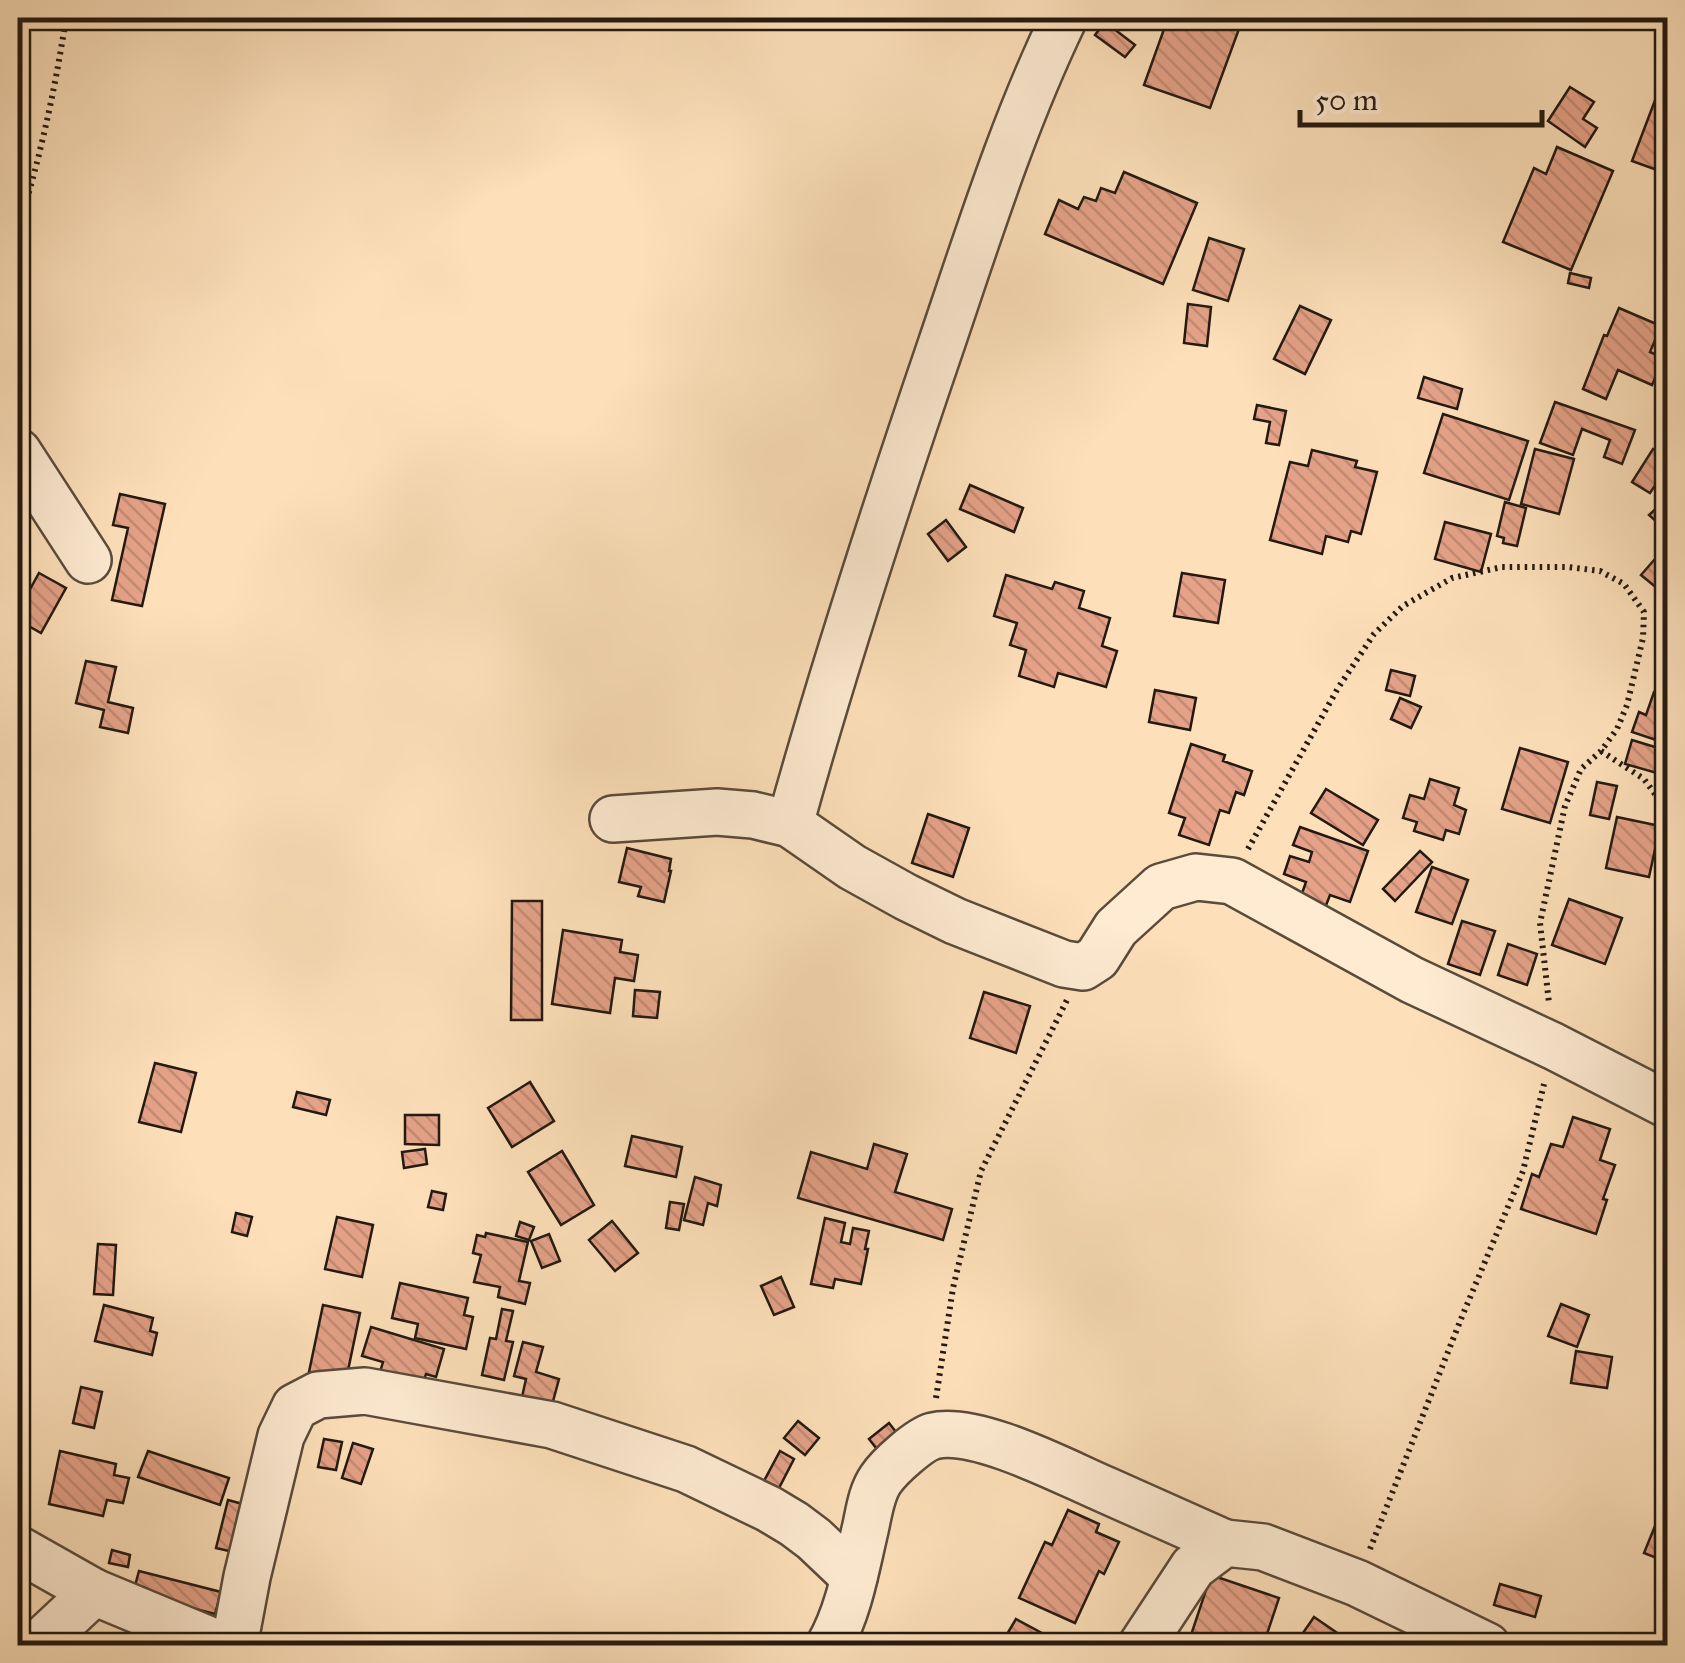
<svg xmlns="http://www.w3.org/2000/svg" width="1685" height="1663" font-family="'IM FELL Great Primer',serif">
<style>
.building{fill:url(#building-back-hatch);stroke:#231911;stroke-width:2.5}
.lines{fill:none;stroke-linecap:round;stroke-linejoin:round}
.minor-casing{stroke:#5a4b3b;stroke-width:50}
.path{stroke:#231911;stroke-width:6;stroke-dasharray:2.5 5;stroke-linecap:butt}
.minor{stroke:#feebd2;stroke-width:45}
</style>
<defs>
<pattern id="building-back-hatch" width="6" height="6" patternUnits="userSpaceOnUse" patternTransform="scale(2.5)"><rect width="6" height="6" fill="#e5a288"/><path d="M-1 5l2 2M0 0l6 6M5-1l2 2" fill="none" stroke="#c48b74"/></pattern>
</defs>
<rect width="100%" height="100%" fill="#fde0ba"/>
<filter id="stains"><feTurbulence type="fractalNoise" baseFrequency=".002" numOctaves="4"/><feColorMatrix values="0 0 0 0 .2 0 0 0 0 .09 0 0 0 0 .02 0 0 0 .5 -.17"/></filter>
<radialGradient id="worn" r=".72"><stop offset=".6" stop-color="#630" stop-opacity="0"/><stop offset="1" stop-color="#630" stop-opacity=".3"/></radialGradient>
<g class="building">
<path d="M1168,18H1243L1210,108L1144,85Z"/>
<path d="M1105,22L1135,45L1125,57L1095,35Z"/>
<path d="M1668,66V174L1632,161Z"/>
<path d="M1570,87L1594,102L1583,119L1597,128L1585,147L1548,121Z"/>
<path d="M1557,147L1613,171L1571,270L1503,242L1534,168L1546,174Z"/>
<path d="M1124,172L1197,203L1163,284L1045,234L1059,200L1078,209L1084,197L1096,201L1101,188L1115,193Z"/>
<path d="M1209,238L1244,249L1228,301L1193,290Z"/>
<path d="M1570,273L1591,278L1589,288L1568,283Z"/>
<path d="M1188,304L1211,307L1207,346L1184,343Z"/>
<path d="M1300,306L1331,320L1305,374L1274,359Z"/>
<path d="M1619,308L1661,326L1650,352L1664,358L1652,385L1618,370L1606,399L1583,389L1604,335L1607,336Z"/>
<path d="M1424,377L1462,389L1457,409L1418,398Z"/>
<path d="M1555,402L1635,430L1622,464L1604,457L1610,440L1582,429L1573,455L1540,443Z"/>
<path d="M1257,405L1286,411L1279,445L1266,443L1270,422L1254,419Z"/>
<path d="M1443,414L1528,441L1509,500L1424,473Z"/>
<path d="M1535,449L1574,459L1559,514L1521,504Z"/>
<path d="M1653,449L1668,459V466L1650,493L1632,482Z"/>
<path d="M1312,450L1357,461L1355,467L1377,472L1361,534L1351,531L1348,542L1326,536L1322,554L1270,540L1290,462L1308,466Z"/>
<path d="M970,485L1023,508L1014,532L960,509Z"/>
<path d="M120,494L165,504L142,606L112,600L128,528L113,525Z"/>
<path d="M1505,502L1526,508L1517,546L1503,543L1504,538L1497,536Z"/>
<path d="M1662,503L1668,508V532L1649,515Z"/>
<path d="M946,520L966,547L948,561L928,534Z"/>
<path d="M1445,522L1491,534L1481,572L1435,559Z"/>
<path d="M1668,544V597L1641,575Z"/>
<path d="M39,573L66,588L41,633L18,620V611Z"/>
<path d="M1182,573L1225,580L1218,623L1174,616Z"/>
<path d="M1006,575L1052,589L1055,582L1084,591L1079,608L1110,618L1102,646L1117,651L1106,687L1058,673L1054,687L1019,676L1026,650L1010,645L1017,623L994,616Z"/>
<path d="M86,661L116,667L108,702L133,708L128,733L100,727L104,710L76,703Z"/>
<path d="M1391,670L1415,676L1410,696L1386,690Z"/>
<path d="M1155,690L1196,698L1190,730L1149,722Z"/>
<path d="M1654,692L1666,696L1668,692V744L1632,732L1639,712L1646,715Z"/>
<path d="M1400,698L1421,707L1411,728L1391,719Z"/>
<path d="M1632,740L1668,751V765L1664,775L1625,764Z"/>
<path d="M1191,744L1225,755L1223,761L1252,771L1244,795L1236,792L1229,813L1220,810L1209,845L1179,835L1185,818L1169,813Z"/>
<path d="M1520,748L1568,762L1550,823L1502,809Z"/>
<path d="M1430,779L1459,788L1454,805L1466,810L1459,834L1446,830L1443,840L1414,831L1417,822L1403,818L1410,795L1424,799Z"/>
<path d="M1597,782L1617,786L1609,819L1590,815Z"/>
<path d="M1326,789L1378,820L1363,845L1311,813Z"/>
<path d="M928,814L969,828L953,877L912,863Z"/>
<path d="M1617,817L1660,826L1649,877L1606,868Z"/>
<path d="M1300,827L1368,851L1350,902L1330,895L1325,908L1300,899L1306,882L1284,874L1290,856L1309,862L1312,852L1293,845Z"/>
<path d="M627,848L671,859L669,871H671L664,902L638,896L641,887L619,882Z"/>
<path d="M1420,851L1432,862L1395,901L1383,889Z"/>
<path d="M1432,867L1468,880L1452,924L1416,912Z"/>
<path d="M1569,899L1622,918L1605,964L1552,945Z"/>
<path d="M512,901H542V1020H511Z"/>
<path d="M1462,921L1495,931L1480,975L1448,964Z"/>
<path d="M563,930L622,940L620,952L638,955L634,981L615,978L610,1013L552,1004Z"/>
<path d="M1508,944L1537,954L1527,985L1498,975Z"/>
<path d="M635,990L660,992L657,1018L633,1016Z"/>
<path d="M984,992L1030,1006L1016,1053L970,1038Z"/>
<path d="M155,1063L196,1073L181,1132L139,1122Z"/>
<path d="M530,1082L554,1121L512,1147L488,1108Z"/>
<path d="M297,1092L330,1100L326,1115L293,1107Z"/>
<path d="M405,1115H439V1145L405,1144Z"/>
<path d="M1573,1117L1610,1129L1600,1160L1615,1165L1603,1199L1607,1200L1596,1234L1521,1209L1532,1174L1539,1177L1551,1144L1563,1147Z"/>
<path d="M632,1136L682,1147L676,1177L625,1166Z"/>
<path d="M874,1144L907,1154L895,1192L952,1209L943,1240L798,1198L811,1152L867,1169Z"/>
<path d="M425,1149L427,1164L404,1168L402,1152Z"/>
<path d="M562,1151L594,1205L561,1225L528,1172Z"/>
<path d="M695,1177L721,1185L717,1206L708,1203L703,1225L684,1220Z"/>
<path d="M432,1191L446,1194L443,1210L428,1207Z"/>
<path d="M670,1202L684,1204L679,1230L666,1228Z"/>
<path d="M236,1213L252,1217L247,1236L232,1232Z"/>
<path d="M337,1217L373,1225L362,1277L325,1269Z"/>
<path d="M825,1218L845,1223L841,1242L850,1244L853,1228L869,1231L865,1249H868L861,1284L835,1279L833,1288L811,1284Z"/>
<path d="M612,1221L638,1253L615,1271L589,1240Z"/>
<path d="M520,1222L534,1227L529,1240L516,1236Z"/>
<path d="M486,1233L528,1242L519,1281L530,1283L525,1304L498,1297L500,1287L474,1282L481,1255L473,1253L477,1235L485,1237Z"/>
<path d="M549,1234L560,1261L542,1268L531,1241Z"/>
<path d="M98,1244L116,1245L113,1295L94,1294Z"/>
<path d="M781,1277L794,1307L774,1315L761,1286Z"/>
<path d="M400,1283L468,1298L464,1315L473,1317L466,1349L415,1338L418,1324L392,1318Z"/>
<path d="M1561,1304L1589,1315L1577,1347L1548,1336Z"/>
<path d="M104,1305L153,1318L150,1331L157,1333L152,1355L95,1341Z"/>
<path d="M323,1305L360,1313L346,1380L309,1372Z"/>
<path d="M502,1309L513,1311L506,1341L513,1342L504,1380L482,1375L490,1338L496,1339Z"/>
<path d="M371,1327L444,1349L436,1377L426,1374L418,1398L376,1385L383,1362L362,1356Z"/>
<path d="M523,1342L543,1347L536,1372L559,1379L552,1405L522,1397L526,1379L514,1376Z"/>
<path d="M1576,1351L1612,1357L1607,1388L1571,1383Z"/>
<path d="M81,1387L102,1392L94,1428L73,1423Z"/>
<path d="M798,1421L819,1438L805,1455L784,1438Z"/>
<path d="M889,1423L903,1441L883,1457L869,1439Z"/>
<path d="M324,1439L342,1442L336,1470L318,1467Z"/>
<path d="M353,1443L373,1449L361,1484L342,1478Z"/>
<path d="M60,1451L116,1464L114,1475L129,1478L123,1503L107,1500L103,1516L49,1504Z"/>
<path d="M148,1451L229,1478L220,1505L138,1477Z"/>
<path d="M780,1451L794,1459L779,1488L764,1481Z"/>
<path d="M228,1500L250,1506L238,1553L216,1548Z"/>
<path d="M1068,1510L1099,1524L1096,1532L1119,1542L1104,1574L1099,1571L1075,1623L1019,1598L1045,1542L1052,1545Z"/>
<path d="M1657,1521L1668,1525V1539L1659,1559L1644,1553Z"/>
<path d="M112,1550L130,1555L128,1567L109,1563Z"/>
<path d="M139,1571L221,1592L215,1614L133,1593Z"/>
<path d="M1211,1575L1279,1598L1263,1646H1203L1189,1641Z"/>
<path d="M1500,1584L1541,1596L1535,1617L1494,1605Z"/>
<path d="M1314,1617L1352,1643L1358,1634L1375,1646H1294Z"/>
<path d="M1016,1619L1051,1638L1048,1643L1053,1646H1000Z"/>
</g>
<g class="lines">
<g class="minor-casing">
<g id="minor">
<path d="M18,452L88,560"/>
<path d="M613,819L717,812L753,815L790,824L852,867L906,897L955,921L1064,964L1083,967L1097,958L1116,928L1161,887L1196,877L1232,881L1412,980L1553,1046L1668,1105"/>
<path d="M790,824C835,662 887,503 941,345C979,233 1013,124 1064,18"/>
<path d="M18,1549L94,1592L224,1646"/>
<path d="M42,1646L46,1637L94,1592"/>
<path d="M234,1646L247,1577L281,1436L295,1407L318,1395L365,1391L552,1425L686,1469L769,1509L794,1524L814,1539L854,1577"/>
<path d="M829,1646C849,1611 856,1568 865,1530C869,1513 871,1493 881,1479C890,1466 919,1440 933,1436C976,1425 1066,1473 1106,1490C1146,1508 1185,1525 1225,1543"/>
<path d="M1141,1646L1193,1567L1225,1543L1263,1547L1357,1583L1487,1646"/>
</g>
</g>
<g class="path">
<path d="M18,229C40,159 55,90 66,18"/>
<path d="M1601,751L1644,779L1668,812"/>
<path d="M1248,849L1338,688L1374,634L1403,606L1452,578L1502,567H1568L1600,571L1624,584L1644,612L1643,638L1627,705L1617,729L1601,751L1581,769L1565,806L1540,923L1549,1003"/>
<path d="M936,1398L953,1288L981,1171L1067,1000"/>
<path d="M1370,1549L1461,1319L1523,1171L1544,1084"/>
</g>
<use href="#minor" class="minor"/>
</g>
<rect width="1685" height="1663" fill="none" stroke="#fde0ba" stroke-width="60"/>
<rect x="20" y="20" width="1645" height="1623" fill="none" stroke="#231911" stroke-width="5"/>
<rect x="30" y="30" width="1625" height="1603" fill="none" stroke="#231911" stroke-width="2.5"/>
<path d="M1300 110v15h242v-15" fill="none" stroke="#231911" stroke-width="5"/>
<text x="1315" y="110" font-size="30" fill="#231911" stroke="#feebd2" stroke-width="8" paint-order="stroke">50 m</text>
<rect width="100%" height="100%" filter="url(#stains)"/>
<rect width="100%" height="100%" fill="url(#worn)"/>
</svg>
